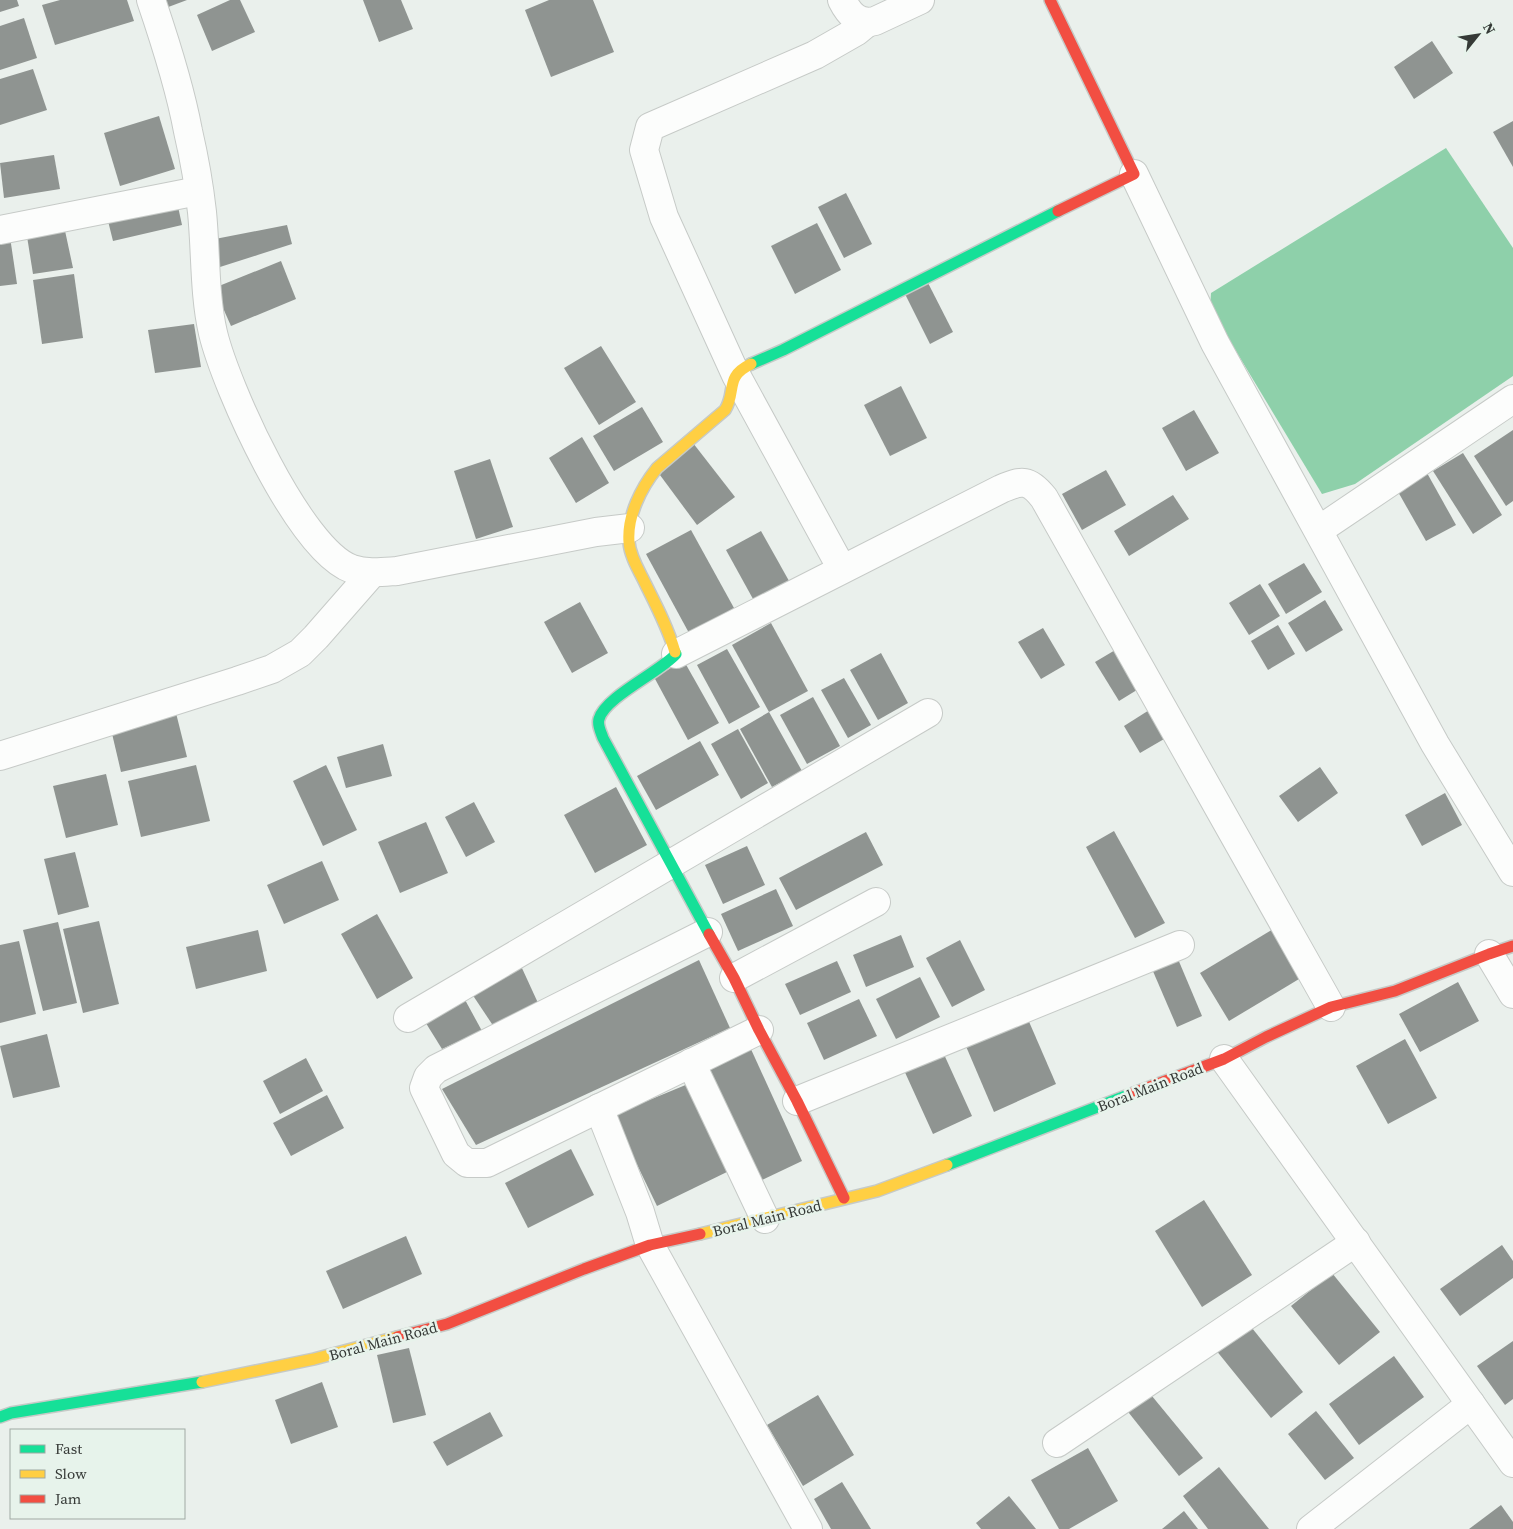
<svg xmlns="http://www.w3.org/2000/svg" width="1513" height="1529" font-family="'Source Serif 4',serif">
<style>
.water{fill:#8ed0aa}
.building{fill:#8f9491}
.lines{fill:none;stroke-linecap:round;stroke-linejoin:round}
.street-casing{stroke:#c6cac7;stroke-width:30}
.fast-casing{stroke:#c6cac7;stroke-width:14}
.slow-casing{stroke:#c6cac7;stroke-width:14}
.jam-casing{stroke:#c6cac7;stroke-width:14}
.street{stroke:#fcfdfc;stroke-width:28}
.fast{stroke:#16e098;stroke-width:11}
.slow{stroke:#ffcf43;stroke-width:11}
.jam{stroke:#f24e42;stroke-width:11}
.labels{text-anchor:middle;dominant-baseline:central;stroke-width:5;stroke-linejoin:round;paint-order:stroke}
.street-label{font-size:15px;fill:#363a37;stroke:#e7f3eb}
</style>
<rect width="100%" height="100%" fill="#eaf0ec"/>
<path class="water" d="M1446,148L1513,248V376L1355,484L1322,494L1210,308L1211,293Z"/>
<g class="building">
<path d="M0,0H17L19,6L0,12Z"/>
<path d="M60,0H127L134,21L55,45L42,5Z"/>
<path d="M159,0H187L163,9Z"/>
<path d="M230,0H240L255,32L212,51L197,15Z"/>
<path d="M363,0H401L413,29L379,42Z"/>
<path d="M549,0H593L614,52L551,77L525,10Z"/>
<path d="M24,18L37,58L0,70V26Z"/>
<path d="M1432,41L1453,73L1414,99L1394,67Z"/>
<path d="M33,69L47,110L0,125V79Z"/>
<path d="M159,116L175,169L120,186L104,133Z"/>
<path d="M1513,121V167L1493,132Z"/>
<path d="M54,155L60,189L4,198L0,163Z"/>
<path d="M846,193L872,244L844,258L818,207Z"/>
<path d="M177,202L182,225L113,241L107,217Z"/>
<path d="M817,223L841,270L795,294L771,246Z"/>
<path d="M287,225L292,244L220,267L215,239Z"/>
<path d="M64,226L73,268L33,274L26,230Z"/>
<path d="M10,237L17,284L0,286V239Z"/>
<path d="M281,261L296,299L231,326L214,288Z"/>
<path d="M74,274L83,338L42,344L33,280Z"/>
<path d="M927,281L953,332L930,344L904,292Z"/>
<path d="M194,324L201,367L155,373L148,330Z"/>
<path d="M601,346L636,402L599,425L564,368Z"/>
<path d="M901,386L927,438L890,456L864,405Z"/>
<path d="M642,407L663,442L614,471L593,436Z"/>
<path d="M1194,410L1219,453L1186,471L1162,428Z"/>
<path d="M1513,430V501L1506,506L1474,456Z"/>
<path d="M582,437L609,483L576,503L549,458Z"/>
<path d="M693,443L735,497L697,525L657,471Z"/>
<path d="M1463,453L1502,515L1473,534L1433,471Z"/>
<path d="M490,459L513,527L476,539L454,471Z"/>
<path d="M1106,470L1126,505L1082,530L1062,494Z"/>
<path d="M1427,473L1456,525L1426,541L1397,490Z"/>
<path d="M1173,495L1189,519L1129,556L1114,531Z"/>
<path d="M691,530L734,608L689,633L646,554Z"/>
<path d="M761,531L793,588L758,608L726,550Z"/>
<path d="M1304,563L1322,592L1286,614L1268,584Z"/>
<path d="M1260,584L1280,616L1249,635L1229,603Z"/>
<path d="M1325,600L1343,630L1306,652L1288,623Z"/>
<path d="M580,602L608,653L572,673L544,622Z"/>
<path d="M771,623L808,691L769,712L732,645Z"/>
<path d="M1278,625L1295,654L1268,670L1251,641Z"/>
<path d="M1043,628L1065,665L1041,679L1018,642Z"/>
<path d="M1122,646L1145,685L1119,701L1095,662Z"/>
<path d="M727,649L760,707L729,724L697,665Z"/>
<path d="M881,653L908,703L878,720L850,670Z"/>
<path d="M684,661L719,723L688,740L654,677Z"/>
<path d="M844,678L871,725L848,738L821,690Z"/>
<path d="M813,697L840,746L807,764L780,715Z"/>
<path d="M1154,707L1171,735L1140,753L1124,726Z"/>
<path d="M175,709L187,757L121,772L110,725Z"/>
<path d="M769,712L802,771L772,787L740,729Z"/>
<path d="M738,729L768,783L741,799L711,744Z"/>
<path d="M700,741L719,775L656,810L637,776Z"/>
<path d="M383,744L392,776L346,788L337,757Z"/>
<path d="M196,765L210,821L141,837L128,781Z"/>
<path d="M326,765L357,830L323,846L293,781Z"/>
<path d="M1320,767L1338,793L1298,822L1279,796Z"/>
<path d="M106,774L118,825L66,838L53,786Z"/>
<path d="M616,787L647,845L595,873L564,815Z"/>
<path d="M1445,793L1462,825L1422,846L1405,815Z"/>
<path d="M474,802L495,842L466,857L445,817Z"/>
<path d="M426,822L448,873L400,893L378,842Z"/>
<path d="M1114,831L1165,923L1135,938L1086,847Z"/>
<path d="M866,832L883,865L796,910L779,878Z"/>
<path d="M747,846L765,885L723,904L705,865Z"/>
<path d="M75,852L89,907L58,915L44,859Z"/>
<path d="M322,861L339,900L284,924L267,885Z"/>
<path d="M776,889L793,926L738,951L721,914Z"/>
<path d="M377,914L413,978L377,999L341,934Z"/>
<path d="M99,921L119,1004L83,1013L63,929Z"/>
<path d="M58,922L77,1003L43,1011L23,930Z"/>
<path d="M1275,928L1304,976L1229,1021L1200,973Z"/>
<path d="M258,930L267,971L196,989L186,947Z"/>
<path d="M901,935L914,967L866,987L853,955Z"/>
<path d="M960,940L985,990L952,1007L926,958Z"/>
<path d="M19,941L36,1014L0,1023V945Z"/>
<path d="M1175,952L1202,1016L1177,1027L1149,962Z"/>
<path d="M699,960L730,1028L476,1145L442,1089Z"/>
<path d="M837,961L851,992L800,1015L785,984Z"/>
<path d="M521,966L538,1003L494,1027L470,991Z"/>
<path d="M920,977L940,1017L896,1039L876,999Z"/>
<path d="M1458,982L1479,1021L1420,1052L1399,1014Z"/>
<path d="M464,998L482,1031L442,1049L424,1020Z"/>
<path d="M859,999L877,1036L824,1060L807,1023Z"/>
<path d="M1027,1017L1056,1084L994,1112L965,1044Z"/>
<path d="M47,1034L60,1087L13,1098L0,1046Z"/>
<path d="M1405,1039L1437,1098L1388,1124L1356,1066Z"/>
<path d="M750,1047L802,1161L758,1182L705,1068Z"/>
<path d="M942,1050L972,1116L933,1134L903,1068Z"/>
<path d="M306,1058L323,1091L280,1114L263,1081Z"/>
<path d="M688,1084L729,1171L657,1206L613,1115Z"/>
<path d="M327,1095L344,1128L291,1156L273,1123Z"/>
<path d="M571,1149L594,1195L528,1228L505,1183Z"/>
<path d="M1204,1200L1252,1275L1202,1307L1155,1231Z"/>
<path d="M406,1236L422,1274L343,1309L326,1271Z"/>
<path d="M1502,1245L1513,1261V1278L1460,1316L1440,1289Z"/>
<path d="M1332,1273L1380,1332L1339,1365L1291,1306Z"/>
<path d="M1244,1318L1303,1392L1271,1418L1211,1344Z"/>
<path d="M1513,1341V1399L1505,1405L1477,1366Z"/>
<path d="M409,1348L426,1415L393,1423L377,1355Z"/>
<path d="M1394,1356L1424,1397L1359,1445L1329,1404Z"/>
<path d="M322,1382L338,1427L291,1444L275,1400Z"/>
<path d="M1147,1390L1203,1458L1179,1476L1125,1408Z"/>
<path d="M818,1395L854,1455L803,1486L767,1425Z"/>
<path d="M1316,1411L1354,1458L1325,1480L1288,1434Z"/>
<path d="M490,1412L503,1436L447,1466L433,1442Z"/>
<path d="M1088,1448L1118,1501L1069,1529H1059L1031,1480Z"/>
<path d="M1219,1467L1269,1529H1208L1183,1496Z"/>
<path d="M842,1482L871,1529H831L814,1499Z"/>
<path d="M1009,1496L1036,1529H981L976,1523Z"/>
<path d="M1501,1505L1513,1522V1529H1469Z"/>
<path d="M1184,1511L1198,1529H1162Z"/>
</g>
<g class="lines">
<g class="street-casing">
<g id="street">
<path d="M151,0C165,41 180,88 188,131C194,157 199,185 202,212C206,252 204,294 213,333C226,387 299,550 352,569C367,574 382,572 397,571L596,532L630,528"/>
<path d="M842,0C849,14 858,25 875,21L920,0"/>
<path d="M1134,174L1215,343L1435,744L1513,872"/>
<path d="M0,230L198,191"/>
<path d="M1319,530L1513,399"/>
<path d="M842,569L736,375L664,217L644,150L650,127L815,55L857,31L868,22"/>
<path d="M676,654L1001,489C1022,480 1029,479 1044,498L1331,1007"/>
<path d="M0,756L237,681L272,669L300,653L316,637L372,573"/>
<path d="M708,932L436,1069L428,1077L424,1088L456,1154L467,1163H487L759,1030"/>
<path d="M1489,954L1513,994"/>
<path d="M734,978L876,902"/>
<path d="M408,1018L928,713"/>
<path d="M1224,1059L1513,1463"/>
<path d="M691,1063L765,1219"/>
<path d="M797,1101L1180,945"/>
<path d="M599,1108L640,1212L650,1245L808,1529"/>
<path d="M1057,1443L1356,1242"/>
<path d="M1311,1529L1471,1404"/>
</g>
</g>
<g class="fast-casing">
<g id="fast">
<path d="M751,364L783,350L1058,211"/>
<path d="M675,652L676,654C660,672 605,697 599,719C597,725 601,732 603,738L709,934"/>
<path d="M947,1165L1131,1094"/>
<path d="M0,1417L11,1413L202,1382"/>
</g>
</g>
<g class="slow-casing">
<g id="slow">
<path d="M675,652C668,628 657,607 646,585C640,572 630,557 629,542C627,516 641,488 657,468L725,410C737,391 724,377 751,364"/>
<path d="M700,1234L877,1191L947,1165"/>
<path d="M202,1382L314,1359L397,1337"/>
</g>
</g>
<g class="jam-casing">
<g id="jam">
<path d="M1050,0L1134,174L1058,211"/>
<path d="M709,934L734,978L759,1030L797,1101L844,1198"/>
<path d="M1131,1094L1224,1059L1266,1037L1331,1007L1395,991L1489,954L1513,946"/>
<path d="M397,1337L447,1324L584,1269L650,1245L700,1234"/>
</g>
</g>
<use href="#street" class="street"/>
<use href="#fast" class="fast"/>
<use href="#slow" class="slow"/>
<use href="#jam" class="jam"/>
</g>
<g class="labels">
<g class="street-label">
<text transform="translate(1150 1087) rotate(-21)">Boral Main Road</text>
<text transform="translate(767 1218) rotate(-14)">Boral Main Road</text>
<text transform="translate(383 1341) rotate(-15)">Boral Main Road</text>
</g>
</g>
<rect x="10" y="1429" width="175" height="90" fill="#e7f3eb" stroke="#a0a9a3"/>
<rect x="20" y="1445" width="25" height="8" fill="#16e098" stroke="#a0a9a3"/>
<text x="55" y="1454" font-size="15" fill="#363a37">Fast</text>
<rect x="20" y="1470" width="25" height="8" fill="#ffcf43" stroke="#a0a9a3"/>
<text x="55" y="1479" font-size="15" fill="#363a37">Slow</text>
<rect x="20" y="1495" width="25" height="8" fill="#f24e42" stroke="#a0a9a3"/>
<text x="55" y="1504" font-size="15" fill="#363a37">Jam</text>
<g transform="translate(1478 35) rotate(60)" stroke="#e7f3eb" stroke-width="4" paint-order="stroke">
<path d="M0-4L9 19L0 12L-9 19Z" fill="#363a37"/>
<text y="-8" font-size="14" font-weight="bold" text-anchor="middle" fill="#363a37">N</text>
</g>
</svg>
